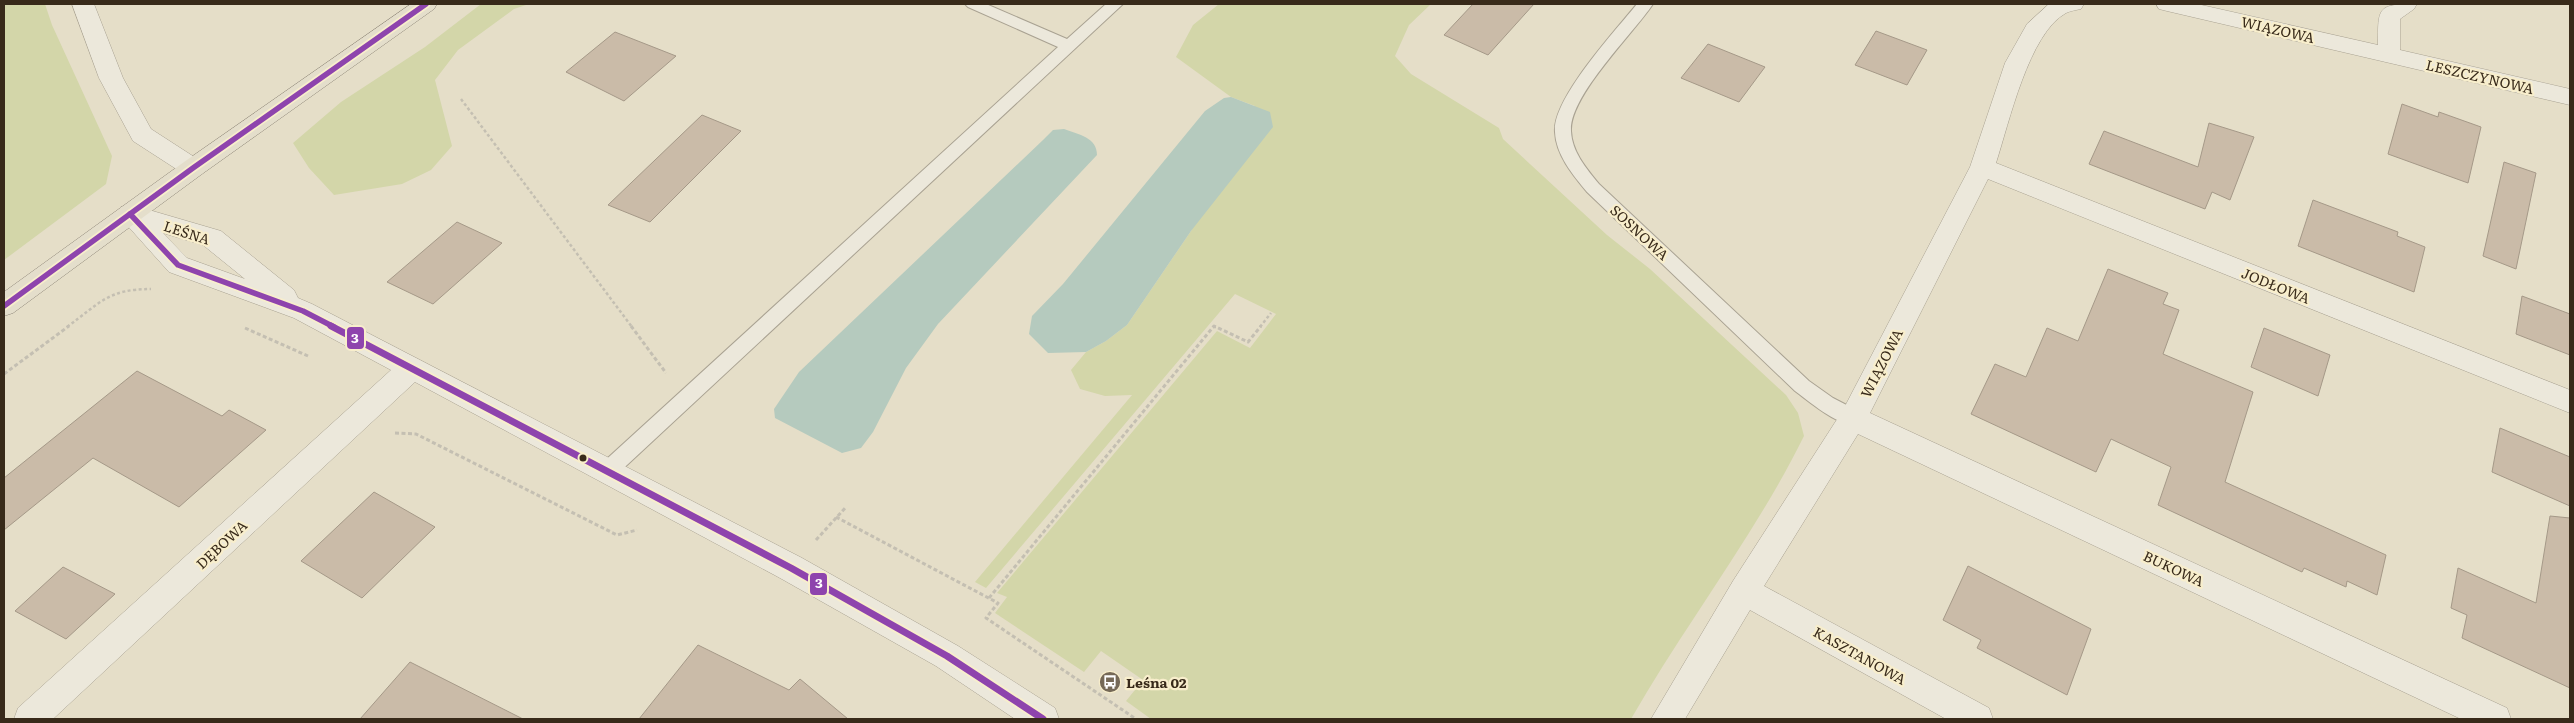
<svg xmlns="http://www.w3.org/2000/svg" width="2574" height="723" font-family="Literata,serif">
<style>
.green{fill:#d3d6a9}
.water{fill:#b5cabe}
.building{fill:#cabba8;stroke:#a59988}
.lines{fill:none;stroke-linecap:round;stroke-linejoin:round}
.service-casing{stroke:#a9a292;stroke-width:2}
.minor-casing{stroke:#a9a292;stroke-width:1}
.primary-casing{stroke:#8f8779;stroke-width:1}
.path-far1{stroke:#c4bfb2;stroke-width:2.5;stroke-dasharray:3 2.5;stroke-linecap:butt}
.path{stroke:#c4bfb2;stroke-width:3;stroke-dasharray:4 2.5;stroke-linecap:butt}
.service{fill:#ece8db;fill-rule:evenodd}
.minor{fill:#ece8db;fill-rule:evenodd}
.primary{fill:#e4decb;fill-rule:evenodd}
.bus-1-far1-casing{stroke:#f8eecc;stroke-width:9}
.bus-1-casing{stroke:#f8eecc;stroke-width:11}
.bus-1-far1{stroke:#8e44ad;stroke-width:5.5}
.bus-1{stroke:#8e44ad;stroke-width:7}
.bus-dot{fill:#382a1a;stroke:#f8eecc;stroke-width:2}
.labels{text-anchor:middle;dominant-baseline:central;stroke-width:4.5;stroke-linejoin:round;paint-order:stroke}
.street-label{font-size:14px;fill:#382a1a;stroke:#f8eecc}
.poi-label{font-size:14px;font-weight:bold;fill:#382a1a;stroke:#f8eecc;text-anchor:start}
.line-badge{stroke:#f8eecc;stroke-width:2}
.badge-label{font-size:14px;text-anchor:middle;font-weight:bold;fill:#fff}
</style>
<rect width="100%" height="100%" fill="#e5dec8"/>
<g class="green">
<path d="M4,4H45L52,25L112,156L106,184L4,260Z"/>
<path d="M481,4H529L514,9L458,50L435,80L452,146L431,170L402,184L334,195L309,168L293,143L341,102L425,47Z"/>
<path d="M1219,4H1431L1409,25L1395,56L1411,74L1499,128L1503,139L1607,235L1650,269L1786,395L1798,413L1804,436C1755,535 1686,623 1631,719H1151L1126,701L1143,680L1101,651L1084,672L995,613L1007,597L997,593L1217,331L1250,348L1276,314L1235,294L986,588L975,582L1132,395L1105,396L1080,389L1071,370L1086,352L1106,341L1127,325L1191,231L1255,106L1231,97L1176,57L1193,25Z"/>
</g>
<g class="water">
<path d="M1231,97L1270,112L1273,127L1191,231L1127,325L1106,341L1086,352L1048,353L1029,334L1032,316L1063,284L1205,111L1224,98Z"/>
<path d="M1064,129C1079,135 1097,137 1097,155L938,324L906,368L873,432L861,448L842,453L775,418L774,409L799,372L1043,140L1053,130Z"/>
</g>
<g class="building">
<path d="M1473,4H1534L1488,55L1444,35Z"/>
<path d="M1876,31L1927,50L1907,85L1855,65Z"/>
<path d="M615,32L676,56L624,101L566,72Z"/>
<path d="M1708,44L1765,67L1739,102L1681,78Z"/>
<path d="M2402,104L2438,117L2439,112L2481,127L2468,183L2388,154Z"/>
<path d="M702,115L741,131L650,222L608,205Z"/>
<path d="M2209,123L2254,137L2230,200L2212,192L2205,209L2089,164L2104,131L2198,167Z"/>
<path d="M2504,162L2536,173L2516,269L2483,256Z"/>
<path d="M2313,200L2398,232L2397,236L2425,247L2414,292L2298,246Z"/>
<path d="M457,222L502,243L433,304L387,282Z"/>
<path d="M2108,269L2168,293L2163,304L2179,310L2163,354L2253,392L2225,482L2386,555L2377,595L2347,581L2346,587L2304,568L2302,572L2158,505L2171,467L2111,439L2096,472L1971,414L1995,364L2026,377L2047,328L2078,341Z"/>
<path d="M2522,296L2570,314V355L2516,334Z"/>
<path d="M2264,328L2330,355L2318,396L2251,367Z"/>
<path d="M137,371L222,416L229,410L266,430L179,507L93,458L4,530V478Z"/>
<path d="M2500,428L2570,457V506L2492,472Z"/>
<path d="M374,492L435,527L362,598L301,561Z"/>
<path d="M2550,516L2570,518V688L2462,638L2467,615L2451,608L2458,568L2536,603Z"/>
<path d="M1968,566L2091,629L2067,695L1977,648L1981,640L1943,620Z"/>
<path d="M63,567L115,594L66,639L15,611Z"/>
<path d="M698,645L789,690L800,679L848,719H639Z"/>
<path d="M410,662L523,719H360Z"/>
</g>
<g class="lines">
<g class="service-casing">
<g id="service">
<path d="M965,4H986L1067,39L1106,4H1123L613,478L606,480L599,478L596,472L599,466L1058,47L968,7Z"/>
<path d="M1637,4H1653C1633,34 1569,96 1571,131C1572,152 1586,168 1599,184L1809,381L1833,398L1860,412L1863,418L1860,424C1842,430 1810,402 1795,391L1587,192C1573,175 1556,155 1555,132C1552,99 1616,30 1637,4Z"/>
</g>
</g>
<g class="minor-casing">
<g id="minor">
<path d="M72,4H94L123,78L151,129L202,162L205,168L202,174L193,177L184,174L133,141L99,78Z"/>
<path d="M2049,4H2084L2081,9C2076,10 2070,11 2066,13C2029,33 2009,123 1996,163L2570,390V413L1988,179L1870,413L2507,708L2511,719H2461L1858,434L1764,586L1989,708L1993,719H1946L1750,610L1685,719H1651L1733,581L1843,410L1970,167L2005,63L2027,24Z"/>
<path d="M2156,4H2197L2378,45C2378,7 2377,4 2417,4L2414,9L2400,19V50L2570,89V105L2167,11L2159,9Z"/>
<path d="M132,205L221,231L294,290L298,298L312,304L802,558L958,646L1055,708L1059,719H1015L936,666L780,578L415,382L53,719H14L18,708L391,370L294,318L169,272L117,214L121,207ZM163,233L203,245L245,279L187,258Z"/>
</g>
</g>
<g class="primary-casing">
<path id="primary" d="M411,4H437L434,9L202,174L13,313L4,316V292L184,162Z"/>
</g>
<g class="path-far1">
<path d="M461,99L632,327"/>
<path d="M67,327C100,303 108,289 151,289"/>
<path d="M1213,327H1216"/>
<path d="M1260,327L1271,313"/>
</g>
<g class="path">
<path d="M631,326L666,373"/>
<path d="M245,328L308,356"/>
<path d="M4,374L69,326"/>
<path d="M395,433L416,434L617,535L637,530"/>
<path d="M836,517L998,603L986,618L1136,719"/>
<path d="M816,540L846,507"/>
<path d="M989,598L1214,326L1248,342L1261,326"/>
</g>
<use href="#service" class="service"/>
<use href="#minor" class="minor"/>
<use href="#primary" class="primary"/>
<g class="bus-1-far1-casing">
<g id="bus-1-far1">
<path d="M130,214L178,265L303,311L334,327"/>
<path d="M4,306L193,168L426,4"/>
</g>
</g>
<g class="bus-1-casing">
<path id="bus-1" d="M331,326L791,568L947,656L1043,719"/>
</g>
<use href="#bus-1-far1" class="bus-1-far1"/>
<use href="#bus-1" class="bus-1"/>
</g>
<defs>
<g id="bus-disc" transform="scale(1.125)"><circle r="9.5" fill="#756957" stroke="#f8eecc"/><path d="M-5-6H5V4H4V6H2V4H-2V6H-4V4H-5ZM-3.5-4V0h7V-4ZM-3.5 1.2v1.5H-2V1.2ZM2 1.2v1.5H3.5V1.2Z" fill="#fff"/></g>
</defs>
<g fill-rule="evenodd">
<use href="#bus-disc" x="1110" y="682"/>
</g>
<circle class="bus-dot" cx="583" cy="458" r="4.5"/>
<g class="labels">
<g class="street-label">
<text transform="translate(2278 29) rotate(13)">WIĄZOWA</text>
<text transform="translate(2480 76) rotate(13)">LESZCZYNOWA</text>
<text transform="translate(187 232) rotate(18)">LEŚNA</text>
<text transform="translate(1640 232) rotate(43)">SOSNOWA</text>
<text transform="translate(2276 285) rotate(22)">JODŁOWA</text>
<text transform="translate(1881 363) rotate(-63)">WIĄZOWA</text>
<text transform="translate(221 544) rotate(-43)">DĘBOWA</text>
<text transform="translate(2174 568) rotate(25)">BUKOWA</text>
<text transform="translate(1860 655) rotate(29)">KASZTANOWA</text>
</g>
<g class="poi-label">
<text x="1126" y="682">Leśna 02</text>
</g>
</g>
<g class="line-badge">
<rect x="346" y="326" width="19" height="24" rx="5" fill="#8e44ad"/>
<rect x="809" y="572" width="19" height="24" rx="5" fill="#8e44ad"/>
</g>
<g class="badge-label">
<text x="355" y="343">3</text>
<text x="819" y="588">3</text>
</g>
<rect width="2574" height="723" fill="none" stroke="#382a1a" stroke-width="10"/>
</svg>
